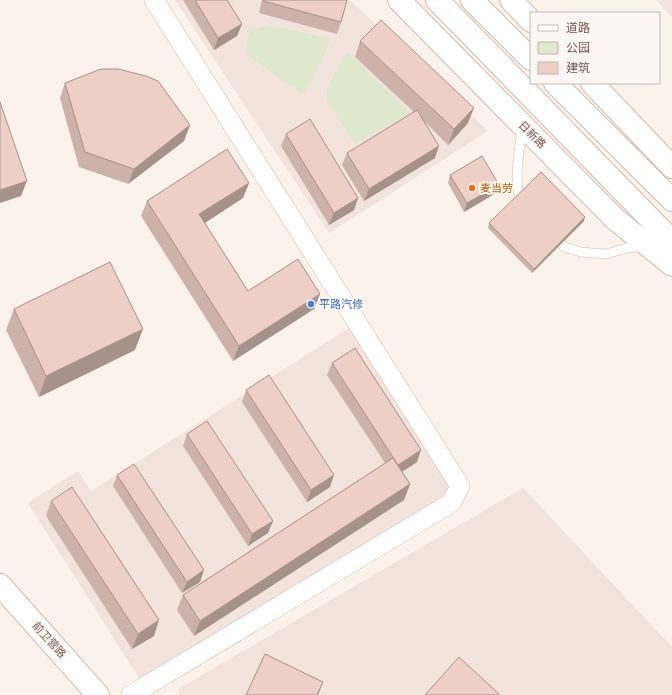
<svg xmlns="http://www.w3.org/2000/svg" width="672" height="695" font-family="'Work Sans','Noto Sans SC',sans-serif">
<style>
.residential{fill:#f2e3dc}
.green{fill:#dde8cc}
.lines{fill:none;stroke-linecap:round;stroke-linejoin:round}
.lane-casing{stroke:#cebbb5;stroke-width:10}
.street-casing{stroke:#cebbb5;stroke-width:20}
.secondary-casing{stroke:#d1bab3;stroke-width:24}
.lane{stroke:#fff;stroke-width:9}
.street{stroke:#fff;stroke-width:19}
.secondary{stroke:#fff;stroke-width:22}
.wall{fill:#ccb2ab}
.shaded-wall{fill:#a6918b}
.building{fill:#edcfc7;stroke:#a6918b}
.food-dot{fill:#e8710a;stroke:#fdf7f3;stroke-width:1.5}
.shop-dot{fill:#3f7fe0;stroke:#fdf7f3;stroke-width:1.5}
.labels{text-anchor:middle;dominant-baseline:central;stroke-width:4;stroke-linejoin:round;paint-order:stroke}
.street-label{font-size:11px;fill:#745751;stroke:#fdf7f3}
.food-label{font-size:11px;fill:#c56008;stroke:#fdf7f3;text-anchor:start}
.shop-label{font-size:11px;fill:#366cbe;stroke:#fdf7f3;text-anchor:start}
</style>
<rect width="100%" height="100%" fill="#fbf2ec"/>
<g class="residential">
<path d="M175,0H350L488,131L329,233Z"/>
<path d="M656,0H672V17Z"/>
<path d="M352,326L455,489L144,686L28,503L78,471L91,491Z"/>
<path d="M523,488L672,647V695H179L178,689Z"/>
</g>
<g class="green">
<path d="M269,25L331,39L315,74L302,94L248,55L246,42L251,30Z"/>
<path d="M347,52L412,115L363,138L355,144L327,100V88Z"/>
</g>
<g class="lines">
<g class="lane-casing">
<g id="lane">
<path d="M522,129C520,147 511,190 524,204"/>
<path d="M553,235L564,247L581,252L606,254L627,248L644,246"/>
</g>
</g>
<g class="street-casing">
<path id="street" d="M131,695L451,503L460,486L154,0"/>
</g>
<g class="secondary-casing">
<g id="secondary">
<path d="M399,0L615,219L672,265"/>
<path d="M437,0L672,241"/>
<path d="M472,0L531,59"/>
<path d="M511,0L531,21"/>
<path d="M555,83L672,200"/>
<path d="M592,83L672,167"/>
<path d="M0,585L98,695"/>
</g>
</g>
<use href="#lane" class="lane"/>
<use href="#street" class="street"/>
<use href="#secondary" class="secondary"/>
</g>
<g class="wall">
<path d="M183,0H227L242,24L237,36L214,50Z"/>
<path d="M262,0H347L341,22L337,34L259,13Z"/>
<path d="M360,41L468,123L448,145L425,122L435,158L364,201L342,165L347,153L414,112L355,57Z"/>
<path d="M65,83L190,125L184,141L128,184L79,167L60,98Z"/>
<path d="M286,134L358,198L354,210L329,225L281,146Z"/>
<path d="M450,175L499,185L496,193L464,212L448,183Z"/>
<path d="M249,183L243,198L205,223L248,291L320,294L314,309L233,361L141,216L147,201Z"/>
<path d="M584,221L532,273L488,228L489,223Z"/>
<path d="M14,309L135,350L39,397L6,330Z"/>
<path d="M332,363L417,462L402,472L410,484L404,500L194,636L177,610L183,595L385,463L327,375Z"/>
<path d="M246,390L330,487L307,502L242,402Z"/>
<path d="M187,434L268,533L248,546L183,446Z"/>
<path d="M117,475L200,582L182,593L113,486Z"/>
<path d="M51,501L154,636L132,649L46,516Z"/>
</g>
<g class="shaded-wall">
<path d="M242,24L237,36L214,50L218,38Z"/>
<path d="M474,108L468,123L448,145L454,129Z"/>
<path d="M190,125L184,141L128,184L134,169Z"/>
<path d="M439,146L435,158L364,201L369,189Z"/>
<path d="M27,181L21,196L0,203V190Z"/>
<path d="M249,183L243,198L194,230L199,214Z"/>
<path d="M499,185L496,193L464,212L467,203Z"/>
<path d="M358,198L354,210L329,225L334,213Z"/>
<path d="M585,217L584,221L532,273L534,269Z"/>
<path d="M320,294L314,309L233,361L239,346Z"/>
<path d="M143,329L135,350L39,397L46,376Z"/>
<path d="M421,450L417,462L394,477L398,465Z"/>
<path d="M334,475L330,487L307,502L311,490Z"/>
<path d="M410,484L404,500L194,636L200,621Z"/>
<path d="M273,521L268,533L248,546L252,534Z"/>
<path d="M204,570L200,582L182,593L187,582Z"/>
<path d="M159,620L154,636L132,649L138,634Z"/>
<path d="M323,682L318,695H317Z"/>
</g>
<g class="building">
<path d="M195,0H227L242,24L218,38Z"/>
<path d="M264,0H347L341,22L263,1Z"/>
<path d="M381,20L474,108L454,129L360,41Z"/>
<path d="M101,69H118L146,76L158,81L190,125L134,169L85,152L65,83Z"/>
<path d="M0,102L27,181L0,190Z"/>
<path d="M417,110L439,146L369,189L347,153Z"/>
<path d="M310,119L358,198L334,213L286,134Z"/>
<path d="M227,149L249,183L199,214L248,291L298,259L320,294L239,346L147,201Z"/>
<path d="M482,156L499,185L467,203L450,175Z"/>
<path d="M541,172L585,217L534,269L489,223Z"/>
<path d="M110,262L143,329L46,376L14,309Z"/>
<path d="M355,348L421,450L398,465L332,363Z"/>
<path d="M269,375L334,475L311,490L246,390Z"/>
<path d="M207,421L273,521L252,534L187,434Z"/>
<path d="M393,458L410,484L200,621L183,595Z"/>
<path d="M134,464L204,570L187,582L117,475Z"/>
<path d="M72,487L159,620L138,634L51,501Z"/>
<path d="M265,654L323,682L317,695H246Z"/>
<path d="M459,657L500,695H425Z"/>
</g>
<circle class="food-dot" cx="472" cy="188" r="4"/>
<circle class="shop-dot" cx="311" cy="304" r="4"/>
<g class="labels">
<g class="street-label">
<text transform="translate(532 135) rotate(45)">日新路</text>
<text transform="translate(49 640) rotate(48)">前卫营路</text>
</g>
<g class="food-label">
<text x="480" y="188">麦当劳</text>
</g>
<g class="shop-label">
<text x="319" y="304">平路汽修</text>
</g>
</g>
<rect x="530" y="12" width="130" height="72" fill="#fdf7f3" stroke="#c6b7b2"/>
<rect x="538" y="25" width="20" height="6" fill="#ffffff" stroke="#c6b7b2"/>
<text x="566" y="32" font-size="12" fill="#745751">道路</text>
<rect x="538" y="42" width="20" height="12" fill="#dde8cc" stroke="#c6b7b2"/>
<text x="566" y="52" font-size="12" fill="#745751">公园</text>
<rect x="538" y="62" width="20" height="12" fill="#edcfc7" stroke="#c6b7b2"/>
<text x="566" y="72" font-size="12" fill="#745751">建筑</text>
</svg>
